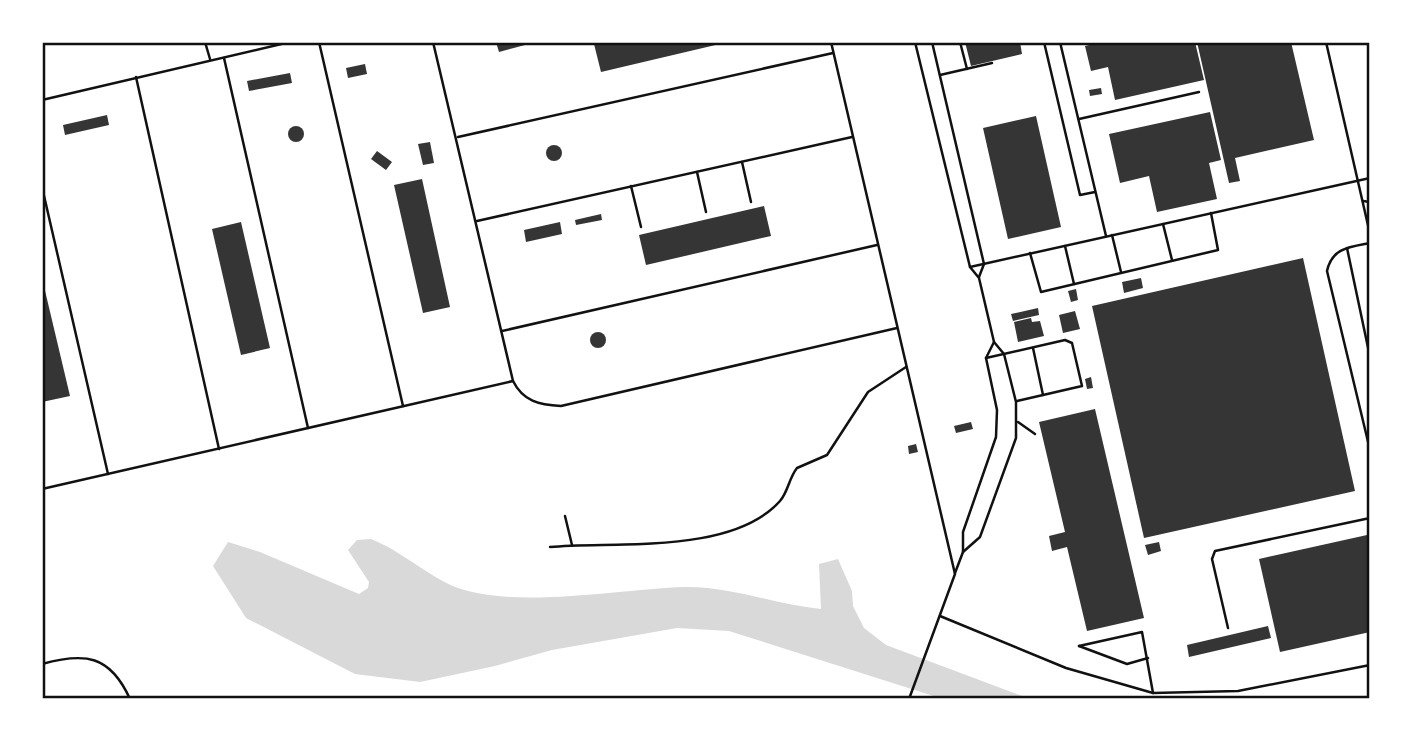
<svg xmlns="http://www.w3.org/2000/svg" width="1412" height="741" font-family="'DejaVu Sans',sans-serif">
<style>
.water{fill:#d9d9d9}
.building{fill:#353535}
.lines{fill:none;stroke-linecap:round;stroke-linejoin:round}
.service{stroke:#111;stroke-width:2.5}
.neatline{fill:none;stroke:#111;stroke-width:2.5}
</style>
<rect width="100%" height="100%" fill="#fff"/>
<path class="water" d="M371,539C402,551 430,578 458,588C519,609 620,589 685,587C731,586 776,605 821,609L819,564L838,559L852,591L853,606L864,628L886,645L1030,699H943L729,631L677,628L552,650L495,666L420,682L355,674L246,618L213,566L228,542L260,552L359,594L368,588L369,582L348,550L357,540Z"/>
<g class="building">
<path d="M496,42H525V45L499,52Z"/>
<path d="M604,42H724V43L601,72L594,44Z"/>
<path d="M965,42H1020L1022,54L971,66Z"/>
<path d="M1101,42H1195L1204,80L1115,100L1108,67L1091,71L1085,46Z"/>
<path d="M1197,42H1291L1314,140L1235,158L1240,181L1229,183Z"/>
<path d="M365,64L367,74L348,78L346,68Z"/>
<path d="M290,73L292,83L249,91L247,81Z"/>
<path d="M1101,88L1102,94L1090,96L1089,90Z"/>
<path d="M1210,112L1221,160L1209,163L1217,199L1157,212L1149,176L1120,183L1109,134Z"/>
<path d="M107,115L109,125L65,135L63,125Z"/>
<path d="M1036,116L1061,227L1008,239L983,128Z"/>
<circle cx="296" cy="134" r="8"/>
<path d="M430,142L434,163L423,165L418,144Z"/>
<circle cx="554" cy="153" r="8"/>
<path d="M377,151L392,162L386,170L371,159Z"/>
<path d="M422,179L450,307L423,313L394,185Z"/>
<path d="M764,206L771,236L646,265L639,235Z"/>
<path d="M601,214L602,220L576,225L575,220Z"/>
<path d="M241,222L270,348L241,355L212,229Z"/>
<path d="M560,222L562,234L526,242L524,230Z"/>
<path d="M1303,258L1355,491L1144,538L1092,306Z"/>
<path d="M42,278L70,396L42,402Z"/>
<path d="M1141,278L1143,288L1124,293L1122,282Z"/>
<path d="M1076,289L1078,300L1071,302L1068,291Z"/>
<path d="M1038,308L1039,315L1013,321L1011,314Z"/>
<path d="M1075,311L1080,329L1063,333L1059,315Z"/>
<path d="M1031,318L1032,322L1040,321L1044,336L1018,342L1014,322Z"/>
<circle cx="598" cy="340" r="8"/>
<path d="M1091,377L1093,388L1087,389L1085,379Z"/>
<path d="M1095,409L1144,618L1087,631L1067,547L1052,551L1049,536L1065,532L1039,422Z"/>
<path d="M971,422L973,429L956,433L954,426Z"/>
<path d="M916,444L918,452L909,454L908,446Z"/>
<path d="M1367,535L1370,549V632L1280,652L1259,559Z"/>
<path d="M1159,542L1161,551L1148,555L1145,545Z"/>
<path d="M1268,626L1271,638L1189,657L1187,645Z"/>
</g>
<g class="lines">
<g class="service">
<path d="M205,42L210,59"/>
<path d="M319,42L403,406"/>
<path d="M433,42L513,381C523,401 539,405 561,406L897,328"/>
<path d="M831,42L955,574L909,699"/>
<path d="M915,42L970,267L979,278L994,342L1004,354L1016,402V438L980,537L963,552"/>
<path d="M932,42L984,264L979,277"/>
<path d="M960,42L967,69"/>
<path d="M1044,42L1080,195L1095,192"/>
<path d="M1060,42L1106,236"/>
<path d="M1326,42L1370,234"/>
<path d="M224,58L308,428"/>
<path d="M940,75L992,63"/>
<path d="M136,77L219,449"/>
<path d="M42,100L290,42"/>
<path d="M1079,119L1199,92"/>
<path d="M458,137L833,53"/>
<path d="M742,162L751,202"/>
<path d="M697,172L706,212"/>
<path d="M631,186L641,227"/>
<path d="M42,187L108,474"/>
<path d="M1363,201L1370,202"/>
<path d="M477,221L852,137"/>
<path d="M1163,224L1172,260"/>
<path d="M1112,235L1121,272"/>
<path d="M1370,243C1349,247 1332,248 1327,271L1370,450"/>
<path d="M1065,246L1074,284"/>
<path d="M1347,248L1370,357"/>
<path d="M1030,253L1041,292L1218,250L1211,213"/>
<path d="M970,267L1370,178"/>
<path d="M502,331L877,245"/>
<path d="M1033,348L1043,395"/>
<path d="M986,358L1065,340L1072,343L1082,386L1017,401"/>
<path d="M1018,422L1035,434"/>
<path d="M42,489L513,381"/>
<path d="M565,516L572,545"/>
<path d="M550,547C615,541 732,555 780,501C788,492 789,478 797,468L827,455L868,392L906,367"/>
<path d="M955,573L963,552V532L996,437L997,410L986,358L994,342"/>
<path d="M940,616L1066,668L1153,693L1238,691L1370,665"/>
<path d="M1228,628L1212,559L1215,551L1370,518"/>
<path d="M1079,646L1142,632L1153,693"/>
<path d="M1079,646L1127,664L1148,658"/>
<path d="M42,664C85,652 110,655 130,699"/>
</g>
</g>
<rect width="1412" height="741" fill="none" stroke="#ffffff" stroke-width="88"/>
<rect x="44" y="44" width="1324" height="653" class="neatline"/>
</svg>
